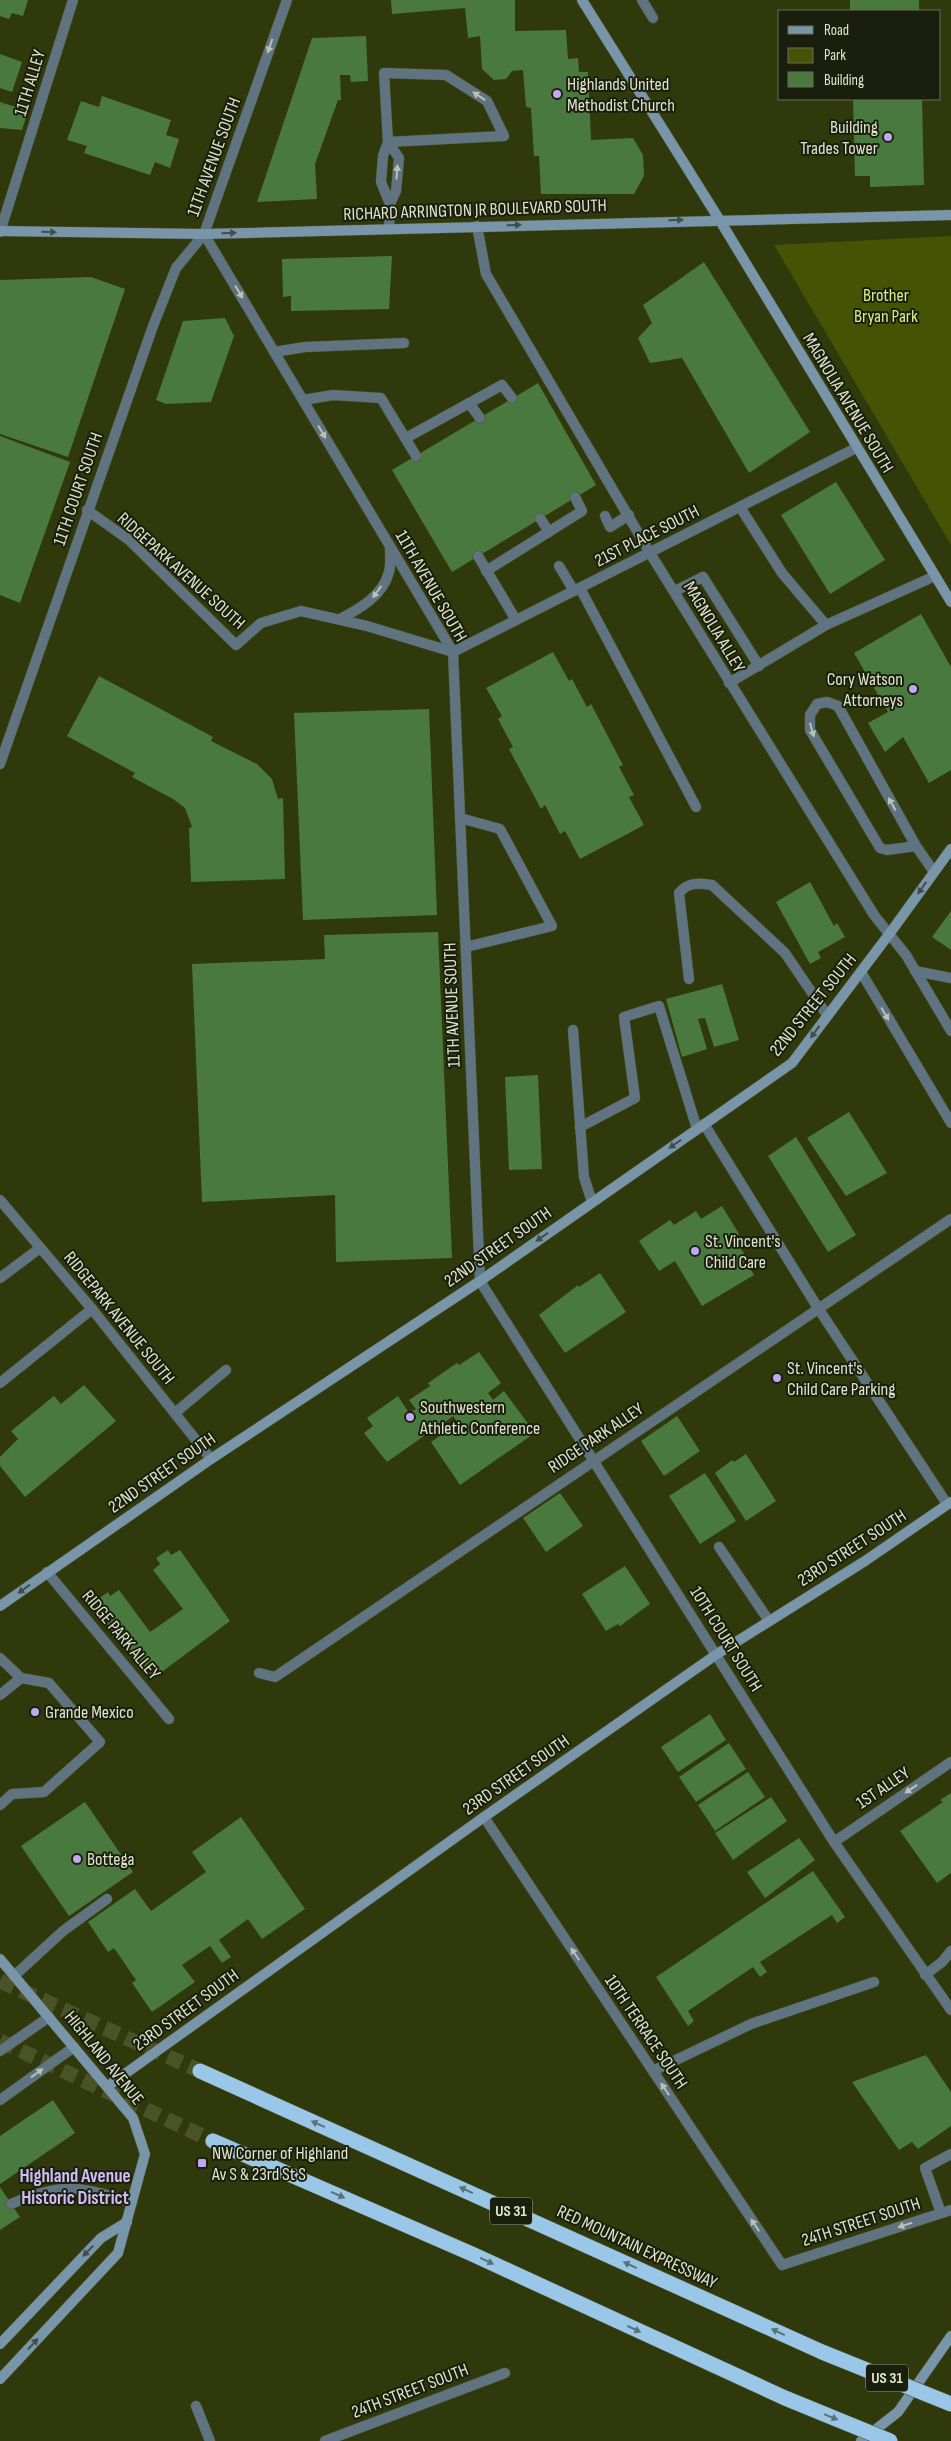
<svg xmlns="http://www.w3.org/2000/svg" width="951" height="2441" font-family="'Sofia Sans Condensed',sans-serif">
<style>
.green{fill:#465305}
.building{fill:#49793e}
.lines{fill:none;stroke-linecap:round;stroke-linejoin:round}
.highway-tunnel{stroke:#4a5328;stroke-width:15;stroke-dasharray:15 8;stroke-linecap:butt}
.lane-casing{stroke:#4c552a;stroke-width:11}
.street-casing{stroke:#4c552a;stroke-width:11}
.secondary-casing{stroke:#4c552a;stroke-width:11}
.highway-casing{stroke:#4c552a;stroke-width:16}
.lane{stroke:#607380;stroke-width:10}
.street{stroke:#607380;stroke-width:10}
.secondary{stroke:#7895aa;stroke-width:10}
.highway{stroke:#9ac7e8;stroke-width:15}
.highway-bridge-casing{stroke:#4c552a;stroke-width:16;stroke-linecap:butt}
.highway-bridge{stroke:#9ac7e8;stroke-width:15}
.oneway{fill:#b8c3b5}
.oneway2{fill:#404e4b}
.oneway3{fill:#5a727a}
.poi-dot{fill:#c2a8f2;stroke:#1a1e0c;stroke-width:2}
.labels{text-anchor:middle;dominant-baseline:central;stroke-width:4;stroke-linejoin:round;paint-order:stroke}
.shield{fill:#1a1e0c;stroke:#a3a992;stroke-width:1}
.shield-label{font-size:16px;font-weight:bold;fill:#dee5cc}
.street-label{font-size:18px;fill:#dee5cc;stroke:#1a1e0c}
.poi-label{font-size:18px;fill:#dee5cc;stroke:#1a1e0c;text-anchor:start}
.park-label{font-size:18px;fill:#d8f088;stroke:#1a1e0c}
.neighbourhood-label{font-size:19px;font-weight:bold;fill:#d0bdf5;stroke:#1a1e0c}
</style>
<rect width="100%" height="100%" fill="#30390b"/>
<path class="green" d="M951,236V545L774,245Z"/>
<g class="building">
<path d="M0,0H28L23,16L12,13L9,19L0,16Z"/>
<path d="M391,0H515V31L566,30L568,59L578,58L579,72H588L591,140L633,138L643,155L644,176L634,194H541L539,156H534L531,108L526,107L523,70L512,71L506,79L494,80L482,69L480,36L468,38L465,8L392,14Z"/>
<rect x="850" y="0" width="69" height="11"/>
<path d="M366,36L368,81L351,82L350,75H340L341,100H338L315,164L317,199L257,202L312,38Z"/>
<path d="M0,54L22,62L12,92L0,88Z"/>
<path d="M102,96L171,120L166,135L179,139L170,168L155,162L150,175L84,153L87,146L67,140L81,101L99,107Z"/>
<path d="M853,99H922L924,185L870,187V176H855Z"/>
<path d="M0,102L28,111L22,130L0,128Z"/>
<path d="M392,256L389,309L291,311V296L283,297L282,259Z"/>
<path d="M704,262L810,432L749,473L682,358L650,363L638,338L652,323L643,305Z"/>
<path d="M91,277L125,289L68,457L0,434V280Z"/>
<path d="M225,318L234,336L211,402L166,404L156,400L183,321Z"/>
<path d="M538,383L596,485L452,572L392,470Z"/>
<path d="M0,436L70,462L20,603L0,595Z"/>
<path d="M836,482L885,560L830,594L781,515Z"/>
<path d="M921,614L951,667V770L929,783L903,737L885,752L868,723L888,712L854,653Z"/>
<path d="M553,652L569,681L572,679L587,707L591,704L623,765L619,767L634,795L629,797L644,825L580,859L565,831L560,834L545,805L541,809L509,749L513,747L498,719L502,716L486,688Z"/>
<path d="M99,676L213,737L211,741L257,764L272,779L278,799L283,798L285,879L191,882L189,828L192,827L185,808L173,799L132,777L135,773L67,736Z"/>
<path d="M429,709L437,915L303,920L294,713Z"/>
<path d="M810,882L834,926L837,923L845,937L818,952L821,958L810,964L776,902Z"/>
<path d="M951,911V950L932,937Z"/>
<path d="M438,932L452,1258L336,1262L335,1195L202,1202L192,964L325,959L324,935Z"/>
<path d="M722,984L739,1040L714,1047L705,1018L698,1019L707,1049L682,1057L666,999Z"/>
<path d="M538,1075L542,1169L509,1170L505,1077Z"/>
<path d="M849,1112L887,1173L846,1196L807,1138Z"/>
<path d="M796,1137L856,1235L828,1252L768,1156Z"/>
<path d="M722,1206L739,1234L734,1238L751,1264L748,1265L754,1275L702,1306L675,1261L659,1271L639,1241L670,1220L674,1225L696,1211L701,1219Z"/>
<path d="M600,1273L626,1312L565,1353L539,1315L578,1285L579,1287Z"/>
<path d="M479,1352L501,1383L488,1393L493,1400L504,1391L535,1433L460,1485L431,1442L458,1423L453,1416L432,1432L430,1429L422,1434L424,1436L387,1462L364,1433L373,1426L367,1418L398,1396L409,1413L416,1409L409,1400L430,1386L428,1383L457,1363L459,1365Z"/>
<path d="M84,1385L116,1421L25,1497L0,1466V1457L18,1439L11,1431L54,1396L61,1404Z"/>
<path d="M677,1416L700,1451L664,1476L641,1441Z"/>
<path d="M746,1454L776,1501L746,1521L715,1473L732,1460L734,1462Z"/>
<path d="M705,1473L736,1521L700,1544L669,1496Z"/>
<path d="M560,1493L583,1526L546,1552L523,1518Z"/>
<path d="M168,1550L171,1555L180,1550L230,1621L151,1680L94,1608L100,1603L97,1600L108,1592L110,1596L119,1590L150,1632L183,1609L153,1570L160,1564L156,1558Z"/>
<path d="M625,1566L650,1604L620,1626L618,1624L606,1631L582,1594Z"/>
<path d="M710,1714L726,1740L678,1772L661,1747Z"/>
<path d="M729,1743L746,1769L696,1802L679,1777Z"/>
<path d="M748,1772L765,1797L715,1831L698,1805Z"/>
<path d="M951,1793V1873L937,1883L900,1831L943,1802L940,1800Z"/>
<path d="M771,1797L787,1821L733,1860L715,1833Z"/>
<path d="M85,1802L133,1872L69,1916L21,1846Z"/>
<path d="M241,1817L305,1909L262,1939L248,1919L219,1940L231,1957L222,1963L210,1946L182,1965L195,1982L152,2012L132,1983L136,1980L114,1948L108,1952L88,1922L135,1889L151,1911L206,1872L192,1852Z"/>
<path d="M799,1838L815,1860L765,1898L747,1872Z"/>
<path d="M813,1871L845,1917L837,1923L832,1915L760,1962L767,1972L760,1977L753,1967L688,2011L694,2021L688,2026L656,1977Z"/>
<path d="M926,2055L951,2092V2126L918,2149L912,2142L899,2150L852,2082Z"/>
<path d="M53,2100L75,2133L0,2184V2136Z"/>
<path d="M0,2187L20,2217L0,2230Z"/>
</g>
<g class="lines">
<g class="highway-tunnel">
<path d="M0,1981L200,2071"/>
<path d="M0,2041L213,2141"/>
</g>
<g class="lane-casing">
<g id="lane">
<path d="M642,0L653,18"/>
<path d="M388,142L504,136L487,101L446,75L384,73L388,142L383,156L381,182L390,204L389,228"/>
<path d="M388,142L399,158L396,191L390,204"/>
<path d="M477,226L486,274L650,553L874,915L906,955L951,1031"/>
<path d="M0,232L73,0"/>
<path d="M274,352L305,347L404,343"/>
<path d="M303,400L333,395L381,398L416,456"/>
<path d="M469,403L480,418"/>
<path d="M406,438L502,385L512,398"/>
<path d="M740,507L782,573L826,625L935,576"/>
<path d="M605,516L610,527L629,515"/>
<path d="M540,518L549,532"/>
<path d="M478,556L516,620"/>
<path d="M559,566L574,591"/>
<path d="M486,571L582,511L575,497"/>
<path d="M580,588L696,807"/>
<path d="M675,591L703,577L759,666"/>
<path d="M729,683L826,625"/>
<path d="M460,818L500,829L552,926L466,947"/>
<path d="M916,846L887,850L880,848L810,730V715L817,704L827,702L838,706L916,846L934,872"/>
<path d="M915,971L951,978"/>
<path d="M861,972L951,1123"/>
<path d="M689,979L679,893C688,882 698,883 712,885L785,953L827,1015"/>
<path d="M573,1030L584,1177L592,1202"/>
<path d="M704,1124L818,1308L947,1504"/>
<path d="M580,1127L635,1098L624,1017L659,1006L697,1129"/>
<path d="M0,1278L40,1248"/>
<path d="M0,1383L92,1309"/>
<path d="M175,1413L226,1370"/>
<path d="M719,1547L769,1621"/>
<path d="M47,1572L169,1719"/>
<path d="M0,1658L21,1678L49,1683L100,1742L44,1792L12,1794L0,1805"/>
<path d="M259,1673L275,1677L951,1219"/>
<path d="M0,1695L21,1678"/>
<path d="M834,1842L951,1762"/>
<path d="M925,1975L942,1962L951,1951"/>
<path d="M14,1976L63,1931L107,1899"/>
<path d="M653,2071L751,2024L874,1982"/>
<path d="M0,2100L74,2047"/>
<path d="M11,2204C64,2181 79,2187 132,2202"/>
<path d="M941,2213L925,2168L951,2154"/>
</g>
</g>
<g class="street-casing">
<g id="street">
<path d="M287,0L204,234L453,652L480,1281L834,1842L951,2010"/>
<path d="M87,510L129,540L236,645L261,623L301,611L367,626L453,652"/>
<path d="M340,619C359,609 383,596 389,572C391,565 390,556 390,549"/>
<path d="M453,652L856,448"/>
<path d="M0,764L153,326L176,268L204,234"/>
<path d="M0,1200L92,1309L211,1459"/>
<path d="M484,1817L782,2265L951,2210"/>
<path d="M0,2051L49,2017"/>
<path d="M196,2406L210,2441"/>
<path d="M325,2441L505,2373"/>
</g>
</g>
<g class="secondary-casing">
<g id="secondary">
<path d="M582,0L719,219L951,602"/>
<path d="M0,231L204,234L951,215"/>
<path d="M0,1606L211,1459L480,1281L792,1063L890,933L951,849"/>
<path d="M0,1959L133,2118L145,2154L118,2253L0,2379"/>
<path d="M108,2086L484,1817L717,1654L865,1561L951,1502"/>
<path d="M0,2344L101,2238L127,2222"/>
<path d="M861,2441L898,2412L951,2336"/>
</g>
</g>
<g class="highway-casing">
<g id="highway">
<path d="M200,2071L822,2352"/>
<path d="M213,2141L472,2254L785,2398"/>
</g>
</g>
<use href="#lane" class="lane"/>
<use href="#street" class="street"/>
<use href="#secondary" class="secondary"/>
<use href="#highway" class="highway"/>
<g class="highway-bridge-casing">
<g id="highway-bridge">
<path d="M822,2352L951,2404"/>
<path d="M785,2398L890,2441"/>
</g>
</g>
<use href="#highway-bridge" class="highway-bridge"/>
</g>
<defs><path id="oneway-solid" d="M-6-.8H1V-3.2L6.5 0L1 3.2V.8H-6Z" transform="scale(1.25)"/></defs>
<g class="oneway">
<use href="#oneway-solid" transform="translate(270 46) rotate(109)"/>
<use href="#oneway-solid" transform="translate(479 96) rotate(-147)"/>
<use href="#oneway-solid" transform="translate(397 172) rotate(-86)"/>
<use href="#oneway-solid" transform="translate(239 292) rotate(59)"/>
<use href="#oneway-solid" transform="translate(322 432) rotate(59)"/>
<use href="#oneway-solid" transform="translate(377 592) rotate(126)"/>
<use href="#oneway-solid" transform="translate(812 730) rotate(74)"/>
<use href="#oneway-solid" transform="translate(892 804) rotate(-119)"/>
<use href="#oneway-solid" transform="translate(885 1014) rotate(59)"/>
<use href="#oneway-solid" transform="translate(911 1789) rotate(146)"/>
<use href="#oneway-solid" transform="translate(575 1954) rotate(-124)"/>
<use href="#oneway-solid" transform="translate(37 2073) rotate(-36)"/>
<use href="#oneway-solid" transform="translate(665 2089) rotate(-124)"/>
<use href="#oneway-solid" transform="translate(755 2225) rotate(-124)"/>
<use href="#oneway-solid" transform="translate(905 2225) rotate(162)"/>
</g>
<g class="oneway2">
<use href="#oneway-solid" transform="translate(676 220) rotate(-2)"/>
<use href="#oneway-solid" transform="translate(514 225) rotate(-2)"/>
<use href="#oneway-solid" transform="translate(49 232) rotate(1)"/>
<use href="#oneway-solid" transform="translate(229 233) rotate(-2)"/>
<use href="#oneway-solid" transform="translate(922 888) rotate(125)"/>
<use href="#oneway-solid" transform="translate(815 1032) rotate(126)"/>
<use href="#oneway-solid" transform="translate(675 1144) rotate(145)"/>
<use href="#oneway-solid" transform="translate(542 1237) rotate(145)"/>
<use href="#oneway-solid" transform="translate(24 1589) rotate(144)"/>
<use href="#oneway-solid" transform="translate(88 2251) rotate(134)"/>
<use href="#oneway-solid" transform="translate(33 2344) rotate(-47)"/>
</g>
<g class="oneway3">
<use href="#oneway-solid" transform="translate(318 2124) rotate(-156)"/>
<use href="#oneway-solid" transform="translate(466 2190) rotate(-156)"/>
<use href="#oneway-solid" transform="translate(338 2195) rotate(24)"/>
<use href="#oneway-solid" transform="translate(487 2261) rotate(25)"/>
<use href="#oneway-solid" transform="translate(630 2265) rotate(-155)"/>
<use href="#oneway-solid" transform="translate(634 2329) rotate(25)"/>
<use href="#oneway-solid" transform="translate(778 2332) rotate(-155)"/>
<use href="#oneway-solid" transform="translate(831 2417) rotate(22)"/>
</g>
<g class="poi-dot">
<circle cx="557" cy="94" r="5"/>
<circle cx="888" cy="137" r="5"/>
<circle cx="913" cy="689" r="5"/>
<circle cx="695" cy="1251" r="5"/>
<circle cx="777" cy="1378" r="5"/>
<circle cx="410" cy="1417" r="5"/>
<circle cx="35" cy="1712" r="5"/>
<circle cx="77" cy="1859" r="5"/>
<rect x="197" y="2158" width="10" height="10" rx="2.5"/>
</g>
<g class="labels">
<g class="shield">
<rect x="490" y="2197.5" width="42" height="27" rx="4"/>
<rect x="866" y="2364.5" width="42" height="27" rx="4"/>
</g>
<g class="shield-label">
<text x="511" y="2211">US 31</text>
<text x="887" y="2378">US 31</text>
</g>
<g class="street-label">
<text transform="translate(30 83) rotate(-73)">11TH ALLEY</text>
<text transform="translate(214 157) rotate(-70)">11TH AVENUE SOUTH</text>
<text transform="translate(475 210) rotate(-2)">RICHARD ARRINGTON JR BOULEVARD SOUTH</text>
<text transform="translate(848 403) rotate(59)">MAGNOLIA AVENUE SOUTH</text>
<text transform="translate(78 489) rotate(-71)">11TH COURT SOUTH</text>
<text transform="translate(647 536) rotate(-27)">21ST PLACE SOUTH</text>
<text transform="translate(181 571) rotate(42)">RIDGEPARK AVENUE SOUTH</text>
<text transform="translate(431 586) rotate(60)">11TH AVENUE SOUTH</text>
<text transform="translate(714 627) rotate(59)">MAGNOLIA ALLEY</text>
<text transform="translate(452 1005) rotate(-92)">11TH AVENUE SOUTH</text>
<text transform="translate(813 1005) rotate(-51)">22ND STREET SOUTH</text>
<text transform="translate(498 1247) rotate(-35)">22ND STREET SOUTH</text>
<text transform="translate(119 1318) rotate(51)">RIDGEPARK AVENUE SOUTH</text>
<text transform="translate(596 1438) rotate(-34)">RIDGE PARK ALLEY</text>
<text transform="translate(162 1473) rotate(-35)">22ND STREET SOUTH</text>
<text transform="translate(852 1548) rotate(-33)">23RD STREET SOUTH</text>
<text transform="translate(121 1635) rotate(50)">RIDGE PARK ALLEY</text>
<text transform="translate(726 1639) rotate(58)">10TH COURT SOUTH</text>
<text transform="translate(516 1775) rotate(-35)">23RD STREET SOUTH</text>
<text transform="translate(883 1788) rotate(-34)">1ST ALLEY</text>
<text transform="translate(186 2010) rotate(-36)">23RD STREET SOUTH</text>
<text transform="translate(646 2032) rotate(56)">10TH TERRACE SOUTH</text>
<text transform="translate(104 2058) rotate(51)">HIGHLAND AVENUE</text>
<text transform="translate(861 2222) rotate(-18)">24TH STREET SOUTH</text>
<text transform="translate(637 2247) rotate(25)">RED MOUNTAIN EXPRESSWAY</text>
<text transform="translate(410 2391) rotate(-21)">24TH STREET SOUTH</text>
</g>
<g class="poi-label">
<text x="567" y="84">Highlands United<tspan x="567" dy="21">Methodist Church</tspan></text>
<text x="878" y="127" text-anchor="end">Building<tspan x="878" dy="21">Trades Tower</tspan></text>
<text x="903" y="679" text-anchor="end">Cory Watson<tspan x="903" dy="21">Attorneys</tspan></text>
<text x="705" y="1241">St. Vincent's<tspan x="705" dy="21">Child Care</tspan></text>
<text x="787" y="1368">St. Vincent's<tspan x="787" dy="21">Child Care Parking</tspan></text>
<text x="420" y="1407">Southwestern<tspan x="420" dy="21">Athletic Conference</tspan></text>
<text x="45" y="1712">Grande Mexico</text>
<text x="87" y="1859">Bottega</text>
<text x="212" y="2153">NW Corner of Highland<tspan x="212" dy="21">Av S &amp; 23rd St S</tspan></text>
</g>
<g class="park-label">
<text x="886" y="295">Brother<tspan x="886" dy="21">Bryan Park</tspan></text>
</g>
<g class="neighbourhood-label">
<text x="75" y="2176">Highland Avenue<tspan x="75" dy="22">Historic District</tspan></text>
</g>
</g>
<rect x="778" y="10" width="162" height="90" fill="#1a1e0c" stroke="#686e59"/>
<rect x="788" y="26" width="25" height="8" fill="#7895aa" stroke="#686e59"/>
<text x="824" y="35" font-size="15" fill="#dee5cc">Road</text>
<rect x="788" y="48" width="25" height="15" fill="#465305" stroke="#686e59"/>
<text x="824" y="60" font-size="15" fill="#dee5cc">Park</text>
<rect x="788" y="72" width="25" height="15" fill="#49793e" stroke="#686e59"/>
<text x="824" y="85" font-size="15" fill="#dee5cc">Building</text>
</svg>
